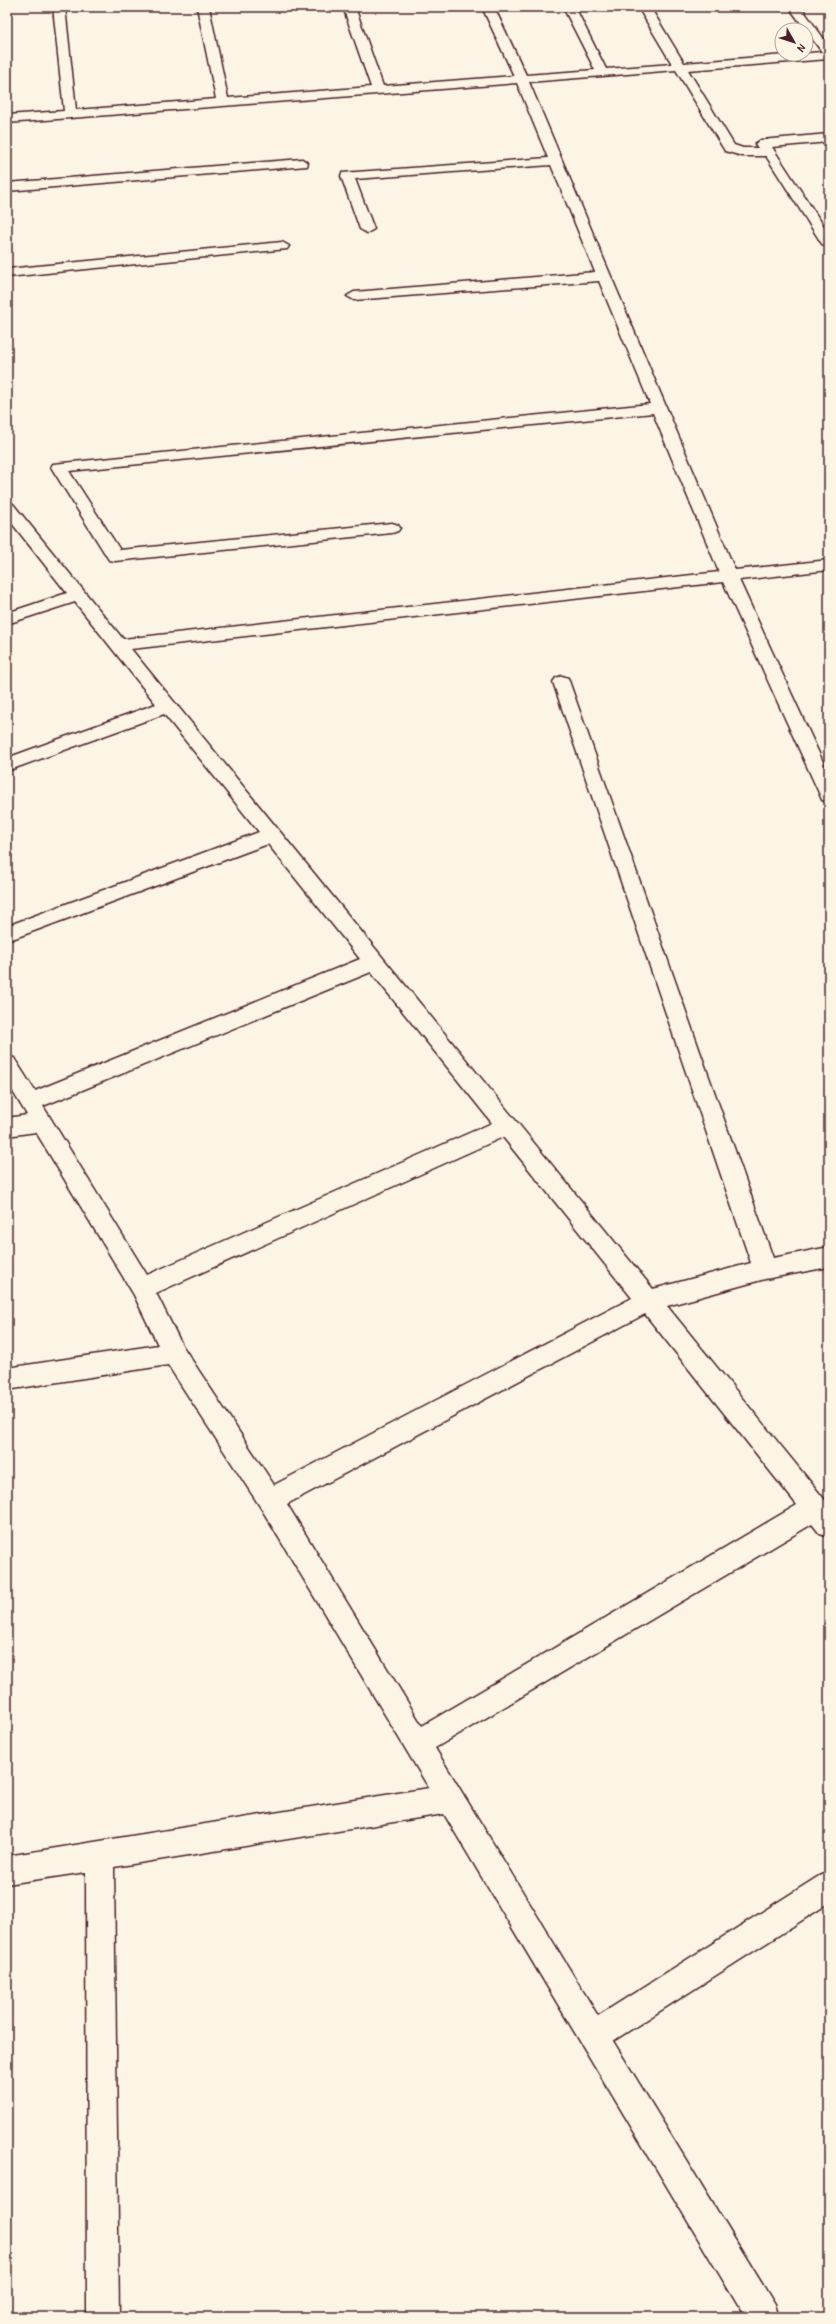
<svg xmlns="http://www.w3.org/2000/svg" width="836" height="2324" font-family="'Patrick Hand',sans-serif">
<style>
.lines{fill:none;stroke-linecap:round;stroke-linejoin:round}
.minor-casing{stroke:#4a1f2b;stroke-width:3}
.minor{fill:#fcf5e5;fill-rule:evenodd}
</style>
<rect width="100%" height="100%" fill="#fcf5e5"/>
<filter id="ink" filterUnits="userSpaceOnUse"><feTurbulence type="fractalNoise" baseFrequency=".025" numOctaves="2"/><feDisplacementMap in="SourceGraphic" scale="8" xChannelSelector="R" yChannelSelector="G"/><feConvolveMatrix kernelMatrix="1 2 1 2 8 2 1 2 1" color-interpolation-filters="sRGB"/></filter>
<g filter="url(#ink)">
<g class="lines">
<g class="minor-casing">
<g id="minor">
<path d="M53,7H65L76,110L216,99L197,7H209L228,98L371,87L343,7H355L383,86L514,76L482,7H494L526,75L595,70L563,7H575L606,69L672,64L638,7H650L684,63L822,52L789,7H801L829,46V59L688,70L734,145L743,148H758L755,144L761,140L829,134V142L772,147L829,234V248L822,244L766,156H742L725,151L676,70L529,82L735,570L829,560V570L739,580L829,775V802L822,800L820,795L723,582L131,649L653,1289L751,1263L553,682L556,678L562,676L568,678L773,1258L829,1247V1267L765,1279L667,1306L829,1505V1537L820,1534L812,1524L435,1748L598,2016L819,1876L829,1872V1903L613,2041L775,2305L779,2317H745L444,1814L114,1867L119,2317H87L86,1872L7,1884V1856L429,1788L261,1508L168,1365L7,1390V1368L158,1345L134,1295L36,1132L7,1136V1118L27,1115L7,1082V1056L14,1058L35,1091L360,959L268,844L7,941V926L259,832L164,714L7,771V758L156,704L75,602L7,624V613L67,593L7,517V502L13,504L123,639L719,572L653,413L69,471L120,550L392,523L398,525L400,528L398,531L392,533L115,561L109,560L51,467L53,464L650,404L599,281L354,300L347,296L354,292L595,272L551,165L355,179L374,229L367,233L360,229L341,176L342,173L548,158L517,83L7,123V115L64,111ZM371,972L492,1123L147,1275L43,1106ZM503,1137L632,1298L274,1485L182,1345L156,1293ZM645,1314L797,1505L422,1726L287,1504Z"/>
<path d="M302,159L308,163L307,166L7,191V183Z"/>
<path d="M282,242L289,246L287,249L7,277V269Z"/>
</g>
</g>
<use href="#minor" class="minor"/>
</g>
</g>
<rect width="836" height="2324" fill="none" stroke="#fcf5e5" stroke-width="24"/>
<rect x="12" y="12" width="812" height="2300" fill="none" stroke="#4a1f2b" stroke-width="1.5" filter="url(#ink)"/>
<g transform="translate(794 42) rotate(129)"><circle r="19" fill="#fcf5e5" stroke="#b59f9b"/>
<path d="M0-3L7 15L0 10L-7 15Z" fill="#4a1f2b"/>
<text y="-6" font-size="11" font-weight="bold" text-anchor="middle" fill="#4a1f2b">N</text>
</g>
</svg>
